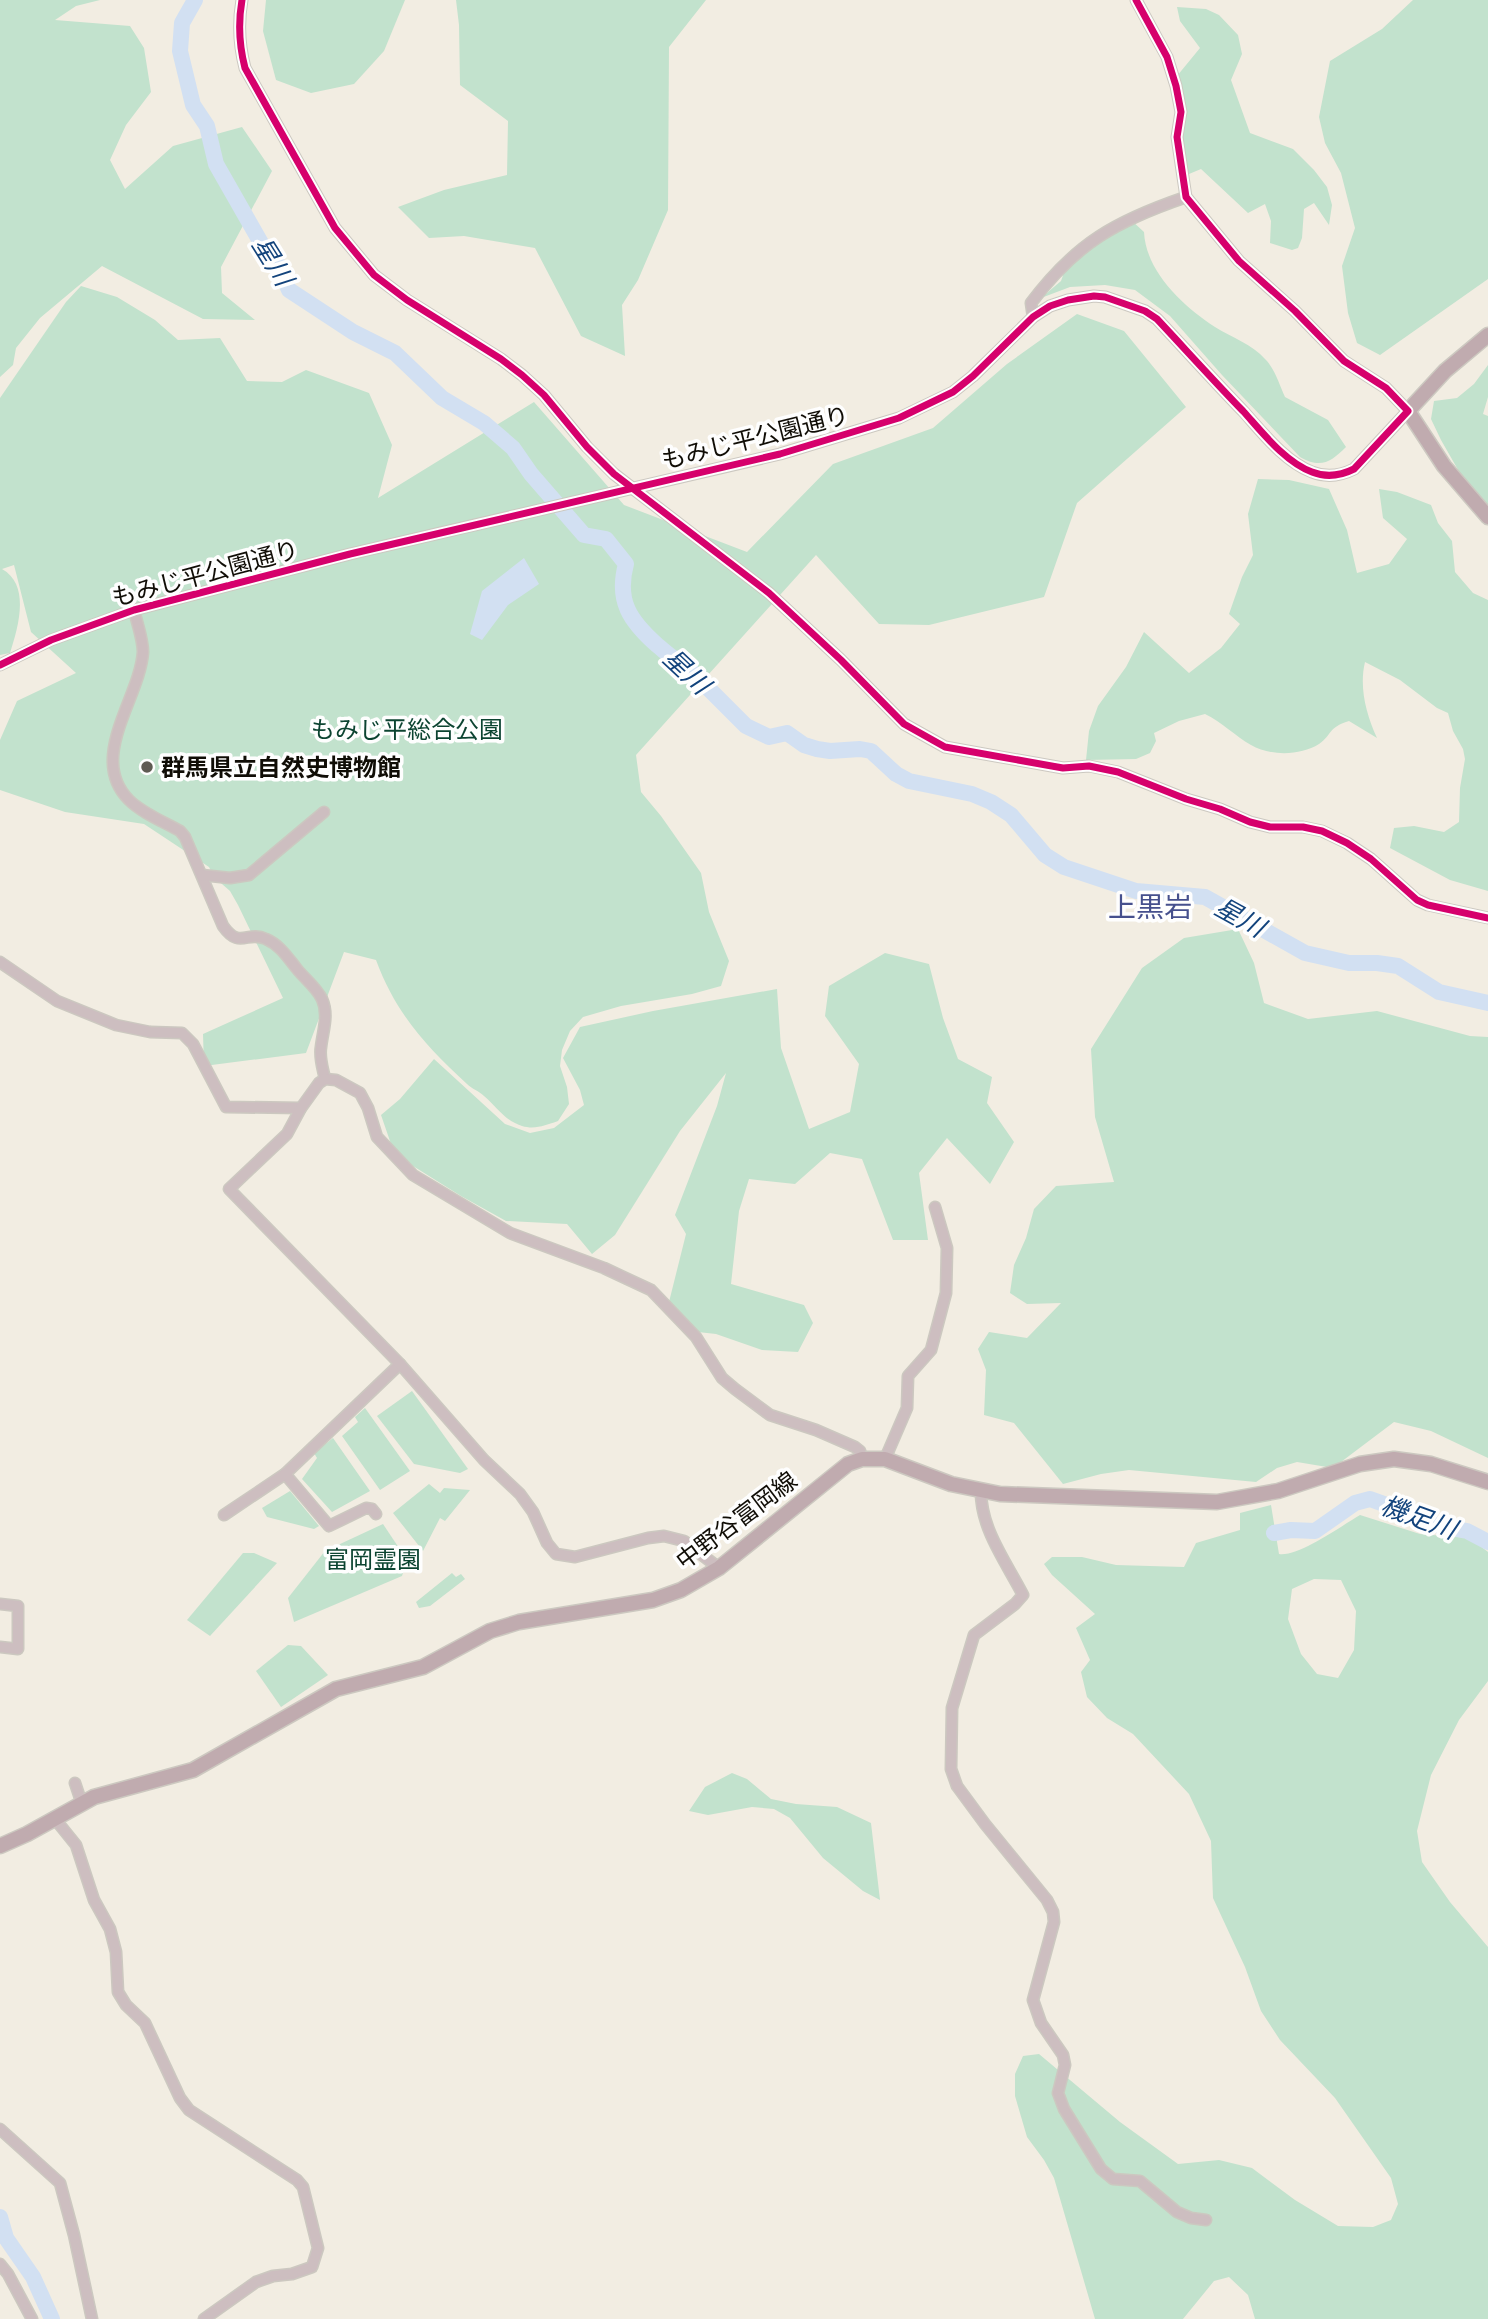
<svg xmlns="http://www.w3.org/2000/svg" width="1488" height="2319" font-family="'Titillium Web','Noto Sans JP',sans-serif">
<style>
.green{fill:#c2e2cd;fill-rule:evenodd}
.water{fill:#d2e0f2}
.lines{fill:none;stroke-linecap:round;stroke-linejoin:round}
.river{stroke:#d2e0f2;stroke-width:16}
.minor-casing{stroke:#ccc8c0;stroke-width:13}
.major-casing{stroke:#ccc8c0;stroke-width:17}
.minor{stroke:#cdbec0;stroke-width:10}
.major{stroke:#c0abaf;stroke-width:14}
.cycleway-casing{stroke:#fefefe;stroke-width:11}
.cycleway{stroke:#d6006c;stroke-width:7}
.poi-dot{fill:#5f5b53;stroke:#fefefe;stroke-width:2.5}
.labels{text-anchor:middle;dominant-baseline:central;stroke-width:7;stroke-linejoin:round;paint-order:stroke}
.street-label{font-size:24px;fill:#100d06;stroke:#fefefe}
.park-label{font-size:24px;fill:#0c4431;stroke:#fefefe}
.poi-label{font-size:24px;font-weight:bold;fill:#100d06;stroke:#fefefe;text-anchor:start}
.water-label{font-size:26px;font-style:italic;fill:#12437c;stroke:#fefefe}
.quarter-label{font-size:28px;fill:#46508d;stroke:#fefefe}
</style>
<rect width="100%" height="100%" fill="#f2ede2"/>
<g class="green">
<path d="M0,0H100L76,6L55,20L130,26L144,48L151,92L126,125L110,160L125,189L173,146L242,127L272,171L221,267L222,293L255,320L203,319L102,266L40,318L16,348L13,365L0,377Z"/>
<path d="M266,0H405L384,51L354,84L311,93L276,80L263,31Z"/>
<path d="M456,0H706L669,47L668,210L638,280L622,305L625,356L581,336L535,248L464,236L429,238L398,207L444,190L507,175L508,121L460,85L459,25Z"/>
<path d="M1413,0H1488V279L1380,355L1357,343L1348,313L1342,266L1355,228L1341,173L1325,143L1319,117L1330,61L1382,29Z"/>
<path d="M1177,7L1206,9L1219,15L1238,35L1242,54L1231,80L1250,133L1293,149L1314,170L1327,187L1332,205L1329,225L1314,203L1304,209L1302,238L1298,248L1292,250L1270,243L1271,221L1265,204L1248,213L1201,169L1189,174L1183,158L1177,76L1200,48L1180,21Z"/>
<path d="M1131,220L1144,232C1146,272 1183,306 1215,327C1231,337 1253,345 1265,359C1275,369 1279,384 1285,397L1328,420L1346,447C1331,462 1321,469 1300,457L1222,375L1170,316L1135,290L1105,285L1070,287L1041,298L1061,281L1066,267Z"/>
<path d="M81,286L117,297L155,320L178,340L220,338L247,381L282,382L306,370L369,393L392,445L378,498L534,402L624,505L747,552L833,464L933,428L1007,364L1077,314L1124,331L1186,407L1077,503L1044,597L929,625L879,624L816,555L636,755L641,792L661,816L701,873L709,912L729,961L721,986L692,994L621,1006L583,1017L570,1031L562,1050L560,1066L567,1087L569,1104L558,1121C546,1125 535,1130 522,1126C505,1121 497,1107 484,1096C479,1091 472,1089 467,1084C426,1046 396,1014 376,960L344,952L306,1053L204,1066L203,1034L283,998L238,905L230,891L214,877L209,867L144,824L65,812L0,790V740L17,701L76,673L31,632L14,565L2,569C31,585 18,628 10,653L0,655V398L66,302Z"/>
<path d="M1488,365V397L1483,414L1488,416V509L1461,475L1441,440L1431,419L1434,401L1457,398L1474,384Z"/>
<path d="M1258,479L1289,480L1329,489L1347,530L1357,573L1389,564L1407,539L1383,518L1379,489L1397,492L1431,505L1438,523L1452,541L1455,572L1473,593L1488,600V891L1450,880L1390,848L1394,828L1414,826L1444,832L1459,822L1460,788L1465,759L1463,749L1453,731L1448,713L1437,708L1400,680L1365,662C1359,687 1366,714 1377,738L1349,721C1327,728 1333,734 1319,744C1300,756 1270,756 1251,745C1235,736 1222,722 1205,714L1179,721L1154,733L1156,741L1150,753L1136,759L1086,760L1089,731L1098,706L1126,667L1144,632L1189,673L1221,648L1240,624L1229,614L1242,577L1253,555L1248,514Z"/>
<path d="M1238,929L1254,963L1264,1003L1308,1019L1377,1011L1470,1036L1488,1037V1458L1431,1431L1394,1422L1333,1468L1297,1462L1277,1468L1256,1482L1129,1470L1101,1474L1063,1484L1014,1423L984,1415L986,1370L978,1349L989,1332L1027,1338L1061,1303L1027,1304L1010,1293L1014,1265L1026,1238L1034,1209L1056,1186L1114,1182L1095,1117L1091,1049L1142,968L1184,938Z"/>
<path d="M885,953L929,964L943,1018L958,1059L992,1077L987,1103L1014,1142L990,1184L947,1138L919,1173L928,1240H893L862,1159L830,1153L795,1184L749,1179L739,1211L731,1284L804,1305L813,1323L798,1352L762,1350L716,1334L698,1332L669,1302L686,1234L675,1215L717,1106L726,1073L680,1131L615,1235L592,1254L567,1224L506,1221L461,1196L413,1166L391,1144L381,1115L400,1099L434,1059L505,1124L530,1133L554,1128L584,1105L580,1090L563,1058L580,1027L653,1011L777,989L781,1048L809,1129L850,1112L859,1064L825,1016L829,986Z"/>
<path d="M412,1391L468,1469L460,1473L414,1464L377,1416Z"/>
<path d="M365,1408L410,1471L380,1490L342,1436L358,1422L355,1417Z"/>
<path d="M333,1438L370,1491L332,1512L302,1479L317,1458L314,1453Z"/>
<path d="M429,1484L440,1493L444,1488L470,1490L445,1521L440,1518L423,1551L393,1513Z"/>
<path d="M290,1491L319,1526L314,1529L267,1517L262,1508Z"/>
<path d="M1271,1505L1279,1554C1299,1557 1341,1526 1360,1515L1420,1534L1470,1538L1488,1552V1681L1459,1720L1431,1775L1417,1831L1422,1862L1450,1902L1488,1947V2319H1255L1248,2295L1229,2277L1214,2281L1183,2319H1095L1054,2178L1044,2160L1027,2137L1015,2096V2074L1023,2056L1039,2054L1120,2122L1178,2164L1219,2160L1252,2168L1295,2200L1338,2226L1373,2227L1391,2220L1398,2204L1391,2178L1335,2098L1280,2040L1261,2011L1245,1967L1213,1898L1211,1841L1189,1794L1133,1734L1107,1718L1087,1697L1081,1672L1090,1660L1076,1628L1095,1614L1052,1575L1044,1564L1052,1557H1082L1116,1565L1184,1567L1196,1543L1240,1530V1513ZM1314,1579L1341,1580L1356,1611L1354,1650L1338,1678L1317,1674L1301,1654L1288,1619L1292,1589Z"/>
<path d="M383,1524L407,1560L402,1576L294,1622L288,1598L325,1551Z"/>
<path d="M243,1553H254L277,1563L210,1636L187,1620Z"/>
<path d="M452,1573L456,1577L461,1574L465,1579L430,1606L419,1608L416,1602Z"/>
<path d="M288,1645L301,1646L328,1675L281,1707L256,1671Z"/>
<path d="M732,1773L747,1779L771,1799L796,1804L837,1807L871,1823L880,1900L863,1891L823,1858L790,1818L774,1809L752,1807L708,1815L689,1811L705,1787Z"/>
</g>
<path class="water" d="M524,558L539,584L508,605L482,640L470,634L482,591Z"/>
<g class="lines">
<g class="river">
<path d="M195,0L182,23L180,51L193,105L207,126L216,164L265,250L274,256L289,290L353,332L395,353L442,398L484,423L513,448L531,474L584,535L606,539L626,564C616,601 630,621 657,645C667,653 672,659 684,664L746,726L769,737L787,733L804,745L817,749L830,751L860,749L871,751L896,774L909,781L972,794L991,802L1011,815L1045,855L1064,867L1136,891L1205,897L1305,953L1349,963H1377L1398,966L1439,992L1488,1003"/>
<path d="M1274,1533L1291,1530L1315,1531L1355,1503L1370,1499L1409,1513L1430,1524L1467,1531L1488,1542"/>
<path d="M0,2217L6,2238L33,2277L52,2319"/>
</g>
<g class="minor-casing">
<g id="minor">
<path d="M242,0C238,23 239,45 245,68L335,228L374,275L407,300L501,359L522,375L544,395L587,447L614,474L769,593L841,660L904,724L945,747L1063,768L1089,766L1118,772L1186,799L1220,809L1250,822L1270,827H1303L1322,831L1347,843L1371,859L1417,900L1428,905L1488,918"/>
<path d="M1033,317L1031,303C1076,243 1116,221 1186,197"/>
<path d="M134,610C137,623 143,639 143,652C140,698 87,758 129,800C142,813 164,822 180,831L185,837L223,926C240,950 247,930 266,939C280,945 288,958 297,969C305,979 316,987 322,999C329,1015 323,1030 321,1047C319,1058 323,1069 325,1079"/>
<path d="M0,665L51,640L134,610L350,554L780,454L899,418L953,392L973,376L1033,317L1050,306L1068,300L1094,296L1105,297L1145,311L1157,319C1186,350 1214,381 1243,411C1262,432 1285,462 1312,472C1327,478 1340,476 1354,469L1408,411L1386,388L1344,361L1295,311L1239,261L1186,197L1177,137L1181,112L1176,86L1167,57L1136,0"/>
<path d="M202,875L230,878L249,875L324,812"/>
<path d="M0,962L57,1001L116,1025L150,1032L182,1033L193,1044L226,1107L301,1108"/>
<path d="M885,1459L907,1408L908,1376L931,1350L946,1293L947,1248L935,1207"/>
<path d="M285,1474L329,1526L366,1508L372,1509L376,1514"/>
<path d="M981,1492C981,1529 1006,1562 1023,1595L1015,1604L974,1635L952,1708L951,1769L957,1786L985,1824L1047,1900L1053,1912L1054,1922L1033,2000L1041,2023L1063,2055L1065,2065L1058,2093L1064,2109L1101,2169L1113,2179L1140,2181L1177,2212L1191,2218L1206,2220"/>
<path d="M224,1515L285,1474L400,1364"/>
<path d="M719,1568L684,1541L664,1536L648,1538L575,1557L556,1554L547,1543L533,1512L520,1494L484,1460L400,1364L229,1189L287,1134L301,1108L319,1083L325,1079L336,1080L360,1093L368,1108L377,1137L413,1175L510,1233L604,1268L651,1290L696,1337L722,1378L735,1389L770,1415L816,1430L855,1447L860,1451L862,1459"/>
<path d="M0,1604L18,1606V1649L0,1647"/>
<path d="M75,1783L82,1804"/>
<path d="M55,1819L76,1845L94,1900L110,1929L116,1952L118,1992L126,2005L145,2023L180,2098L189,2110L297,2180L303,2187L318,2248L312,2267L292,2274L273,2276L256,2282L204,2319"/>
<path d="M0,2129L60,2183L74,2235L92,2319"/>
<path d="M0,2264L8,2274L32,2319"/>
</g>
</g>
<g class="major-casing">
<g id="major">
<path d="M1488,335L1445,371L1408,411L1444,466L1488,517"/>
<path d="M0,1846L27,1834L94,1797L193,1770L336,1689L423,1667L490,1631L519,1622L653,1600L681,1590L719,1568L848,1464L862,1459H885L951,1484L1000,1494L1217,1502L1278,1491L1360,1464L1394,1459L1431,1464L1488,1482"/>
</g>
</g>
<use href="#minor" class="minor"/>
<use href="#major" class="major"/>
<g class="cycleway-casing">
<g id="cycleway">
<path d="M242,0C238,23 239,45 245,68L335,228L374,275L407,300L501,359L522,375L544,395L587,447L614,474L769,593L841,660L904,724L945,747L1063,768L1089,766L1118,772L1186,799L1220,809L1250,822L1270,827H1303L1322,831L1347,843L1371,859L1417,900L1428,905L1488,918"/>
<path d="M0,665L51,640L134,610L350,554L780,454L899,418L953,392L973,376L1033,317L1050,306L1068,300L1094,296L1105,297L1145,311L1157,319C1186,350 1214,381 1243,411C1262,432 1285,462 1312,472C1327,478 1340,476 1354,469L1408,411L1386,388L1344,361L1295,311L1239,261L1186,197L1177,137L1181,112L1176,86L1167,57L1136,0"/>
</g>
</g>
<use href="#cycleway" class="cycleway"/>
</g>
<circle class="poi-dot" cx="147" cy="767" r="7"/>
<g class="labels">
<g class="street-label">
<text transform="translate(755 437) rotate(-14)">もみじ平公園通り</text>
<text transform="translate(205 573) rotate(-15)">もみじ平公園通り</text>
<text transform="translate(736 1520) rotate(-37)">中野谷富岡線</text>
</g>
<g class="park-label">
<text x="407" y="729">もみじ平総合公園</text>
<text x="373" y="1559">富岡霊園</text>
</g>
<g class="poi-label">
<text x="161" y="767">群馬県立自然史博物館</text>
</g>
<g class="water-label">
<text transform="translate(273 261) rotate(58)">星川</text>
<text transform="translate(687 671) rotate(43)">星川</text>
<text transform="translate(1240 917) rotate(29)">星川</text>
<text transform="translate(1419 1517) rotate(20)">機足川</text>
</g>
<g class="quarter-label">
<text x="1150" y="906">上黒岩</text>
</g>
</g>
</svg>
